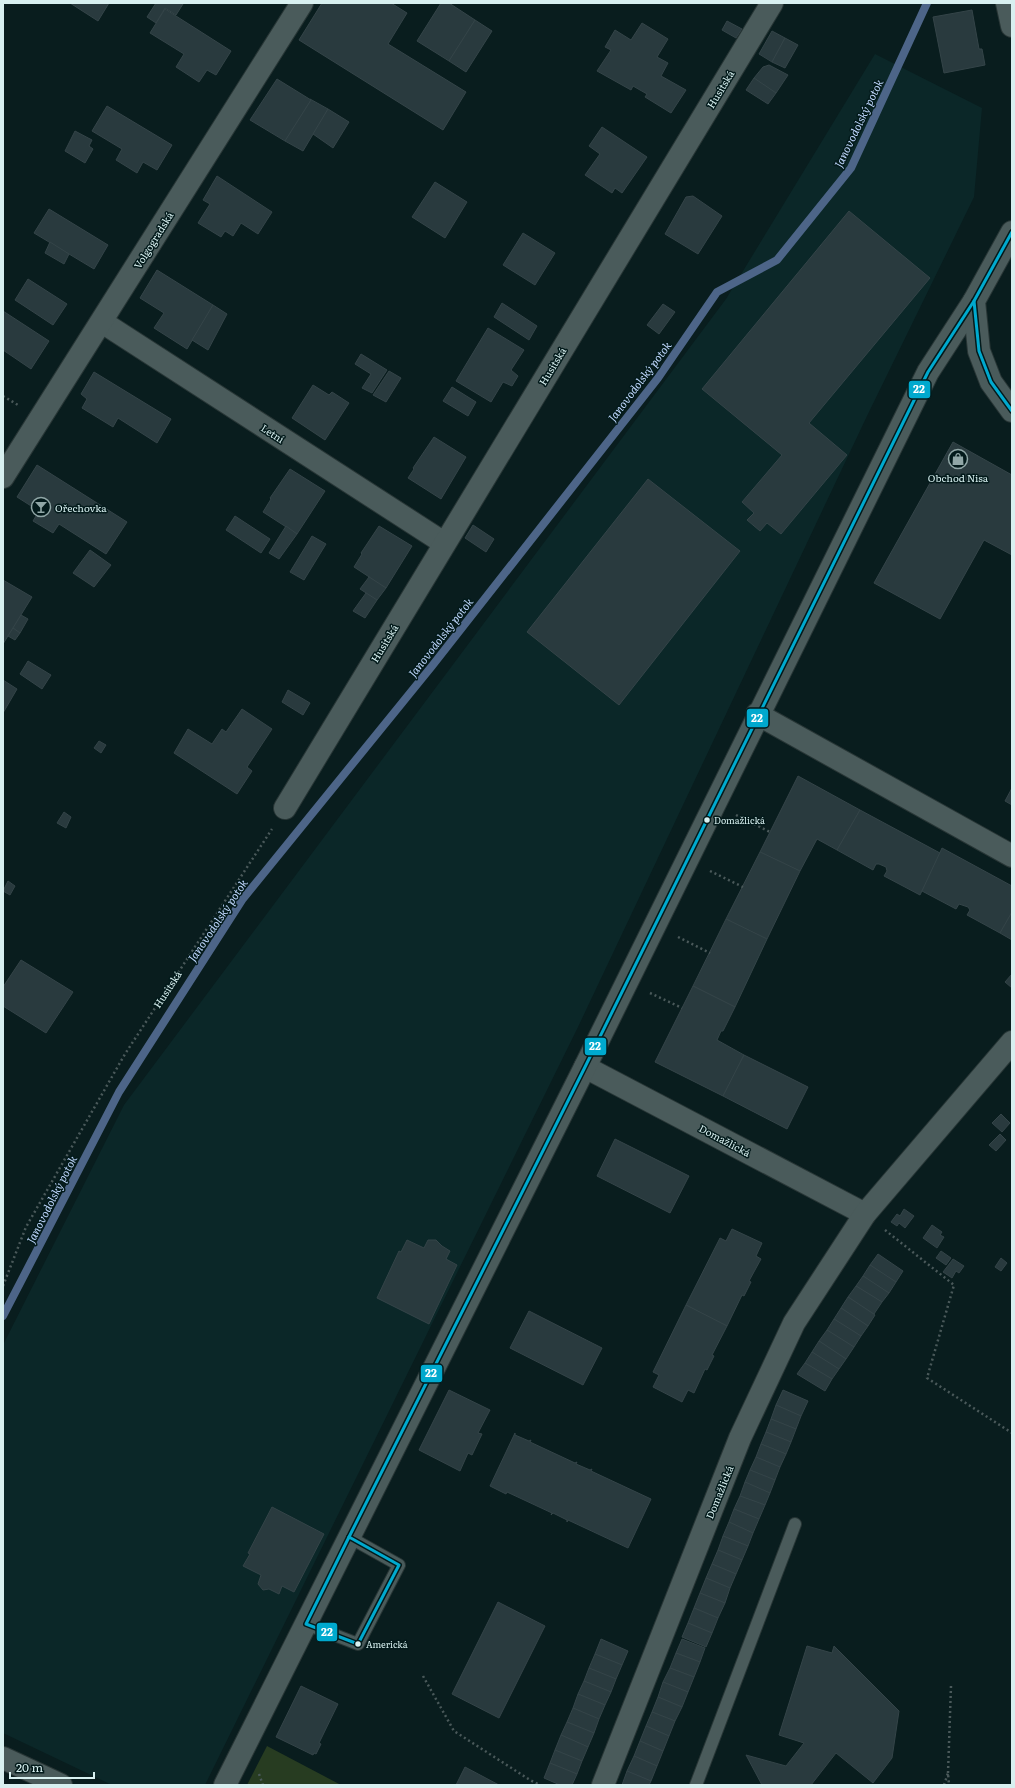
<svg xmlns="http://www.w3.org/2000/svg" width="1015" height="1788" font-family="Literata,serif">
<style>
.built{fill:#0b2728}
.green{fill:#273c21}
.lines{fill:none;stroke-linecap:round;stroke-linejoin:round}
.stream{stroke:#4d6588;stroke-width:8}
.building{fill:#293a3e;stroke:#344448}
.lane-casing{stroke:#283636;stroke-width:14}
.street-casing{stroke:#283636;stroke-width:24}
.secondary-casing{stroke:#283636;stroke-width:24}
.path{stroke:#4a595a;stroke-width:2.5;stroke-dasharray:2 3;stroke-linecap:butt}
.lane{stroke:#4a5b5b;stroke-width:12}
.street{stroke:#4a5b5b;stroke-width:22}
.secondary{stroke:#4a5b5b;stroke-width:22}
.bus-1-casing{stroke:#031a1b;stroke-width:6}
.bus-1{stroke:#00a9ce;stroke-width:3}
.bus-dot{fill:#d8f0f0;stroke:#031a1b;stroke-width:1.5}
.labels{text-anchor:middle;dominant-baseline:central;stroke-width:3;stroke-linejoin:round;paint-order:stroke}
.bus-label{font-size:9px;fill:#d8f0f0;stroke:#031a1b;text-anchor:start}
.street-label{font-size:10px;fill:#d8f0f0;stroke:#031a1b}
.poi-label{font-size:10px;fill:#d8f0f0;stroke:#031a1b}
.water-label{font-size:11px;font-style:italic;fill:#c0d8fe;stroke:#031a1b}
.line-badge{stroke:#031a1b;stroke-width:1.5}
.badge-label{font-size:11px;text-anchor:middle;font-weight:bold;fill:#fff}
</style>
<rect width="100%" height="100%" fill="#091d1e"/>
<path class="built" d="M875,54L982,108L974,197L867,416L578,1027L205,1785H112L3,1733V1345L124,1105L726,299Z"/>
<path class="green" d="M267,1746L341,1785H247Z"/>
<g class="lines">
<path class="stream" d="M3,1316L119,1092L242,900L432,666L658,378L717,292L777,260L851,168L927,3"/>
</g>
<g class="building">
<path d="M70,3H109L98,21Z"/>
<path d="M156,3H181L183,4L176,15L165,8L156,23L147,17Z"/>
<path d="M322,3H391L407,13L388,44L466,92L443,130L299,40Z"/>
<path d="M441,3H449L475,20L449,61L417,41Z"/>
<path d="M165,9L231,51L216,75L207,70L199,82L176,67L184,54L150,33Z"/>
<path d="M972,10L979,49H982L985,65L944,73L933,17Z"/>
<path d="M475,20L492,31L466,72L449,61Z"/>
<path d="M727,21L742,29L736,38L722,30Z"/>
<path d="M642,23L668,39L657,57L668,63L661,76L686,90L671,113L645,97L647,94L633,86L631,90L597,71L611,50L605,47L615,30L631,40Z"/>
<path d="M772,31L785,38L772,62L759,54Z"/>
<path d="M785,38L798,45L785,68L772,62Z"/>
<path d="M769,65L788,75L776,93L754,78L763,67Z"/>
<path d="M754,78L776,93L768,104L746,90Z"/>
<path d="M277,79L311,100L285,141L250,120Z"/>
<path d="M310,99L328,109L303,151L285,141L311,100Z"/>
<path d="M107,106L172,145L157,170L143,162L137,173L116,160L122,149L92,131Z"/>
<path d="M328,109L349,122L333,148L313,134Z"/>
<path d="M602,127L647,157L622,193L615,188L612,193L585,175L600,154L589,146Z"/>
<path d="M75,131L92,140L89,146L93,149L85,163L65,151Z"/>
<path d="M217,176L272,212L258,234L241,223L233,236L225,231L221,237L198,223L210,204L203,200Z"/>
<path d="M435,182L467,202L445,238L412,217Z"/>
<path d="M693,196L722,216L698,254L665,234L686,197Z"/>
<path d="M49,209L108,245L94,269L34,233Z"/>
<path d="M849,211L930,278L809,423L847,455L781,534L767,523L760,531L747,520L754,513L742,502L782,455L702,389Z"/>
<path d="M523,233L555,253L535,285L503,265Z"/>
<path d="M50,242L69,254L64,264L45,253Z"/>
<path d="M157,270L213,305L187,349L154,328L164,313L140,298Z"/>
<path d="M28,279L67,304L53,325L15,300Z"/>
<path d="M502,303L537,326L529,340L494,317Z"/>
<path d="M663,304L675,312L659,334L647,325Z"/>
<path d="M213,305L227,314L208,350L192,340Z"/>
<path d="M3,311L49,341L31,369L3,350Z"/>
<path d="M488,328L524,350L511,370L518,376L512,386L503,382L491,402L456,381Z"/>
<path d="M361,354L387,370L372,393L362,388L371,374L355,364Z"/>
<path d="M389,371L401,378L386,402L373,395Z"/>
<path d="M94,372L171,419L157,443L118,418L113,427L82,408L87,399L81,394Z"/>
<path d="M313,385L329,395L332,392L349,403L325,440L292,418Z"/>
<path d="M452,387L476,402L468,416L443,401Z"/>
<path d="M434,437L466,457L441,499L408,478L414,469L413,468Z"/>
<path d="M953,442L1012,475V555L984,540L940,619L874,583Z"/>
<path d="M37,465L127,522L106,554L59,524L53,533L33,521L39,511L17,497Z"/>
<path d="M290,469L325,491L297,534L263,512L271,499L270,498Z"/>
<path d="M648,479L740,551L619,705L527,632Z"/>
<path d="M235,516L270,539L261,553L226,530Z"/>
<path d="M473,525L494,539L486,552L465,538Z"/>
<path d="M286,526L297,534L279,559L269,553Z"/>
<path d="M379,526L412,546L386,588L354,567L362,554L361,553Z"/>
<path d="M312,536L326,544L304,580L290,572Z"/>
<path d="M90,550L111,565L94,587L73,573Z"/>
<path d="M369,577L386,588L377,600L360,589Z"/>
<path d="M3,580L32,597L3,644Z"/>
<path d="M366,593L377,600L365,618L353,611Z"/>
<path d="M21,615L28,619L20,633L13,628Z"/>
<path d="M13,628L20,633L15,640L8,636Z"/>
<path d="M28,661L51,675L42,689L20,674Z"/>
<path d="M3,680L17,689L3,713Z"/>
<path d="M288,690L310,703L303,715L282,702Z"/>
<path d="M242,709L272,729L247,767L252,771L237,794L174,753L188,729L212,744L222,729L226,732Z"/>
<path d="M99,741L106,745L101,753L94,748Z"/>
<path d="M798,776L860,810L837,850L817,839L800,871L760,852Z"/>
<path d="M1012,788V805L1005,801Z"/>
<path d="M860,810L940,853L920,895L884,876L887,871L886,867L879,864H876L873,870L837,850Z"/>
<path d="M64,812L71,817L66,828L57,823Z"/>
<path d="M942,848L1012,886V912L1000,933L967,915L970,910L968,907L959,904L956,909L922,891Z"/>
<path d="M760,852L800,871L767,939L726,919Z"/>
<path d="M8,881L15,886L10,895L3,891Z"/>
<path d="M1012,912V940L1000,933Z"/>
<path d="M726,919L767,939L735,1007L693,986Z"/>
<path d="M21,960L73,992L46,1033L3,1006V987Z"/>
<path d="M1012,974V988L1005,982Z"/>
<path d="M693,986L735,1007L723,1031H721L717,1040L744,1055L723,1096L655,1062Z"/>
<path d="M744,1055L808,1087L787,1129L723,1096Z"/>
<path d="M1001,1114L1010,1123L1002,1132L992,1123Z"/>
<path d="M1000,1134L1006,1140L996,1151L989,1145Z"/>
<path d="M615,1139L689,1176L670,1213L597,1176Z"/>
<path d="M904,1209L914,1216L905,1228L899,1223L897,1226L891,1222L897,1214L900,1216Z"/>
<path d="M932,1225L942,1232L940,1235L944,1237L937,1248L923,1238Z"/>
<path d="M732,1229L762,1243L756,1256L761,1259L749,1281L751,1282L744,1296L742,1295L727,1326L686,1305L720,1238L726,1241Z"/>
<path d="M407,1240L424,1248L428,1240H436L442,1246L450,1251L446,1259L457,1265L429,1324L377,1298L399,1251L401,1252Z"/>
<path d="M941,1251L951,1258L946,1265L936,1258Z"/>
<path d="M878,1254L903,1271L896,1282L870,1265Z"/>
<path d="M1001,1258L1007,1263L1001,1271L995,1267Z"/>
<path d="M953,1259L964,1266L959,1273L956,1271L952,1278L943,1272Z"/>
<path d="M870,1265L896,1282L889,1293L863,1276Z"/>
<path d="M863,1276L889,1293L882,1302L856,1286Z"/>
<path d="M856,1286L882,1302L874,1314L848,1297Z"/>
<path d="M848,1297L875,1315L868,1326L841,1308Z"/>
<path d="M686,1305L727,1326L712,1355L714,1356L707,1370L705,1369L694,1393L688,1390L682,1402L653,1387L659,1375L653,1372Z"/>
<path d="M841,1308L868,1326L861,1336L834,1319Z"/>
<path d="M529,1311L602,1348L583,1385L510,1348Z"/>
<path d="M834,1319L861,1336L854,1347L827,1330Z"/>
<path d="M827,1330L854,1347L846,1359L819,1341Z"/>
<path d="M819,1341L846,1359L839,1369L812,1352Z"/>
<path d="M812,1352L839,1369L832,1379L805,1363Z"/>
<path d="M805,1363L832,1379L825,1391L797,1374Z"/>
<path d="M449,1390L490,1410L478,1433L482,1434L472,1455L468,1453L460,1471L419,1450Z"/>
<path d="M783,1390L808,1401L801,1416L776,1405Z"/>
<path d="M776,1405L801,1416L796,1429L771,1419Z"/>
<path d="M771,1419L796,1429L791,1442L766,1432Z"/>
<path d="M766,1432L791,1442L786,1454L761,1444Z"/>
<path d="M515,1433V1435L529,1441L531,1440L530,1442L575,1463L577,1462L576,1464L590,1470L592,1469L591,1471L651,1499L628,1548L568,1520L567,1522V1520L553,1513L551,1515L552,1513L507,1492L506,1494L490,1486Z"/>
<path d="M761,1444L786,1454L780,1467L756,1457Z"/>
<path d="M756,1457L780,1467L775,1480L750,1470Z"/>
<path d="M750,1470L775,1480L770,1493L745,1482Z"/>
<path d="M745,1482L770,1493L765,1505L740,1496Z"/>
<path d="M740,1496L765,1505L759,1519L734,1509Z"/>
<path d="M272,1507L324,1534L294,1592L282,1586L279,1594L269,1589L263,1590L258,1584L261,1575L243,1566L250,1554L248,1553Z"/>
<path d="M734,1509L759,1519L753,1533L729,1522Z"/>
<path d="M729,1522L753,1533L748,1546L723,1536Z"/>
<path d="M723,1536L748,1546L742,1560L718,1550Z"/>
<path d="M718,1550L742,1560L736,1574L712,1564Z"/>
<path d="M712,1564L736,1574L730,1588L706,1578Z"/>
<path d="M706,1578L730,1588L725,1603L700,1593Z"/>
<path d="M700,1593L725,1603L718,1618L694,1608Z"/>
<path d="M498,1602L545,1626L499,1718L452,1694Z"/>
<path d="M694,1608L718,1618L712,1633L688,1623Z"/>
<path d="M688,1623L712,1633L706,1647L682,1637Z"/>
<path d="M601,1639L628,1651L622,1665L595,1654Z"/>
<path d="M682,1639L705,1648L700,1662L676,1653Z"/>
<path d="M807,1646L832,1653L834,1646L899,1711L892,1758L873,1783L836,1753L811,1785H762L746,1755L786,1766L804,1743L779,1735Z"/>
<path d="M676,1653L700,1662L694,1677L670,1668Z"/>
<path d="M595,1654L622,1665L616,1679L589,1668Z"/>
<path d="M589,1668L616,1679L611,1692L584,1681Z"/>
<path d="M670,1668L694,1677L688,1692L663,1682Z"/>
<path d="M584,1681L611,1692L605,1705L578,1694Z"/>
<path d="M663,1682L688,1692L682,1707L658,1697Z"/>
<path d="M301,1686L338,1704L319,1743L321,1744L316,1754L314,1753L313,1755L276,1737Z"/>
<path d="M578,1694L605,1705L599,1719L573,1708Z"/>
<path d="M658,1697L682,1707L675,1721L652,1712Z"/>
<path d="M573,1708L599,1719L594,1733L567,1722Z"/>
<path d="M652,1712L675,1721L669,1736L646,1726Z"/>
<path d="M567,1722L594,1733L588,1747L561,1735Z"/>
<path d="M646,1726L669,1736L663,1751L640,1741Z"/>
<path d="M561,1735L588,1747L582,1761L555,1750Z"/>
<path d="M640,1741L663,1751L657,1766L634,1756Z"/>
<path d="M555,1750L582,1761L577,1774L550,1763Z"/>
<path d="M634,1756L657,1766L651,1781L627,1771Z"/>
<path d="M550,1763L577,1774L572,1785H560L544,1778Z"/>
<path d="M465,1767L499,1785H456Z"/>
<path d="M627,1771L651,1781L649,1785H622Z"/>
</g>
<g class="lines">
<g class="lane-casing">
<g id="lane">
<path d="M306,1624L358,1644L399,1565L349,1537"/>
<path d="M696,1785L795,1524"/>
</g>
</g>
<g class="street-casing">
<g id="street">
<path d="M102,322L444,543"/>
<path d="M3,477L302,3"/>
<path d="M757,714L1012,856"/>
<path d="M285,808L772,3"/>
<path d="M585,1067L865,1214"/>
<path d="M3,1758L61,1785"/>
<path d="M225,1785L585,1067L928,372L974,301"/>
<path d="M603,1785L740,1438L794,1323L865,1214L1012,1042"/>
</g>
</g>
<g class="secondary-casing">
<g id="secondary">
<path d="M1007,3L1012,26"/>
<path d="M1012,232L974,301L979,351L991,382L1012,411"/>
</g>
</g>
<g class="path">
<path d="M3,396L18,405"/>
<path d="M736,815L770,832"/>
<path d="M710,871L743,887"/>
<path d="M678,937L710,953"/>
<path d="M650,993L682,1008"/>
<path d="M885,1230L954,1285L927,1378L1012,1433"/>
<path d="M3,1286L26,1227L125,1054L272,829"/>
<path d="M423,1676L454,1731L530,1780L540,1785"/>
<path d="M948,1773L951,1686"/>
<path d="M259,1774L263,1785"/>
<path d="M944,1785L948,1773L949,1785"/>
</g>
<use href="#lane" class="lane"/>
<use href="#street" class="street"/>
<use href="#secondary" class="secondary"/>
<g class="bus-1-casing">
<g id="bus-1">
<path d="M974,301L979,351L991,382L1012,411"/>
<path d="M349,1537L399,1565L358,1644L306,1624Z"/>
<path d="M349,1537L585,1067L928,372L974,301L1012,232"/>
</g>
</g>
<use href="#bus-1" class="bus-1"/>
</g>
<defs>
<g id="shop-ring" transform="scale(1)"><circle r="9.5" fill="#031a1b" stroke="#90a6a6" stroke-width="1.5"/><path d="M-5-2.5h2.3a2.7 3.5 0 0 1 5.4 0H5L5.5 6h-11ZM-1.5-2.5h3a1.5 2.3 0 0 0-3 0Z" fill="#90a6a6"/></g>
<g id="bar-ring" transform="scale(1)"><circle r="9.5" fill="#031a1b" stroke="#90a6a6" stroke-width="1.5"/><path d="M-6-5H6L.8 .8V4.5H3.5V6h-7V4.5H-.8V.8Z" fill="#90a6a6"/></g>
</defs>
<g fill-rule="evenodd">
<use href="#shop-ring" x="958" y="459"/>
<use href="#bar-ring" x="41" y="507"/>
</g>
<g class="bus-dot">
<circle cx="707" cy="820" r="3.5"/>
<circle cx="358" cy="1644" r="3.5"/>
</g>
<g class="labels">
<g class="bus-label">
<text x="714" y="820">Domažlická</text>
<text x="366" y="1644">Americká</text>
</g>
<g class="street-label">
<text transform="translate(720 89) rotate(-59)">Husitská</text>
<text transform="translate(153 240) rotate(-58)">Volgogradská</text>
<text transform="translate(552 366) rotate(-59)">Husitská</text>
<text transform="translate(273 433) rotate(33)">Letní</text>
<text transform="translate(384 643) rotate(-59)">Husitská</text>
<text transform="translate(167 989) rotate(-57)">Husitská</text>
<text transform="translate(725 1140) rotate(28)">Domažlická</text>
<text transform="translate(719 1492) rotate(-68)">Domažlická</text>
</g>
<g class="poi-label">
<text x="958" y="477">Obchod Nisa</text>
<text x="55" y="507" text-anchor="start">Ořechovka</text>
</g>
<g class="water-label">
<text transform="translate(858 123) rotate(-64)">Janovodolský potok</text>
<text transform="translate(639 381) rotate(-53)">Janovodolský potok</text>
<text transform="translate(440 637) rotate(-52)">Janovodolský potok</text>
<text transform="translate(217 920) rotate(-56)">Janovodolský potok</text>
<text transform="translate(51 1199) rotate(-63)">Janovodolský potok</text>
</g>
</g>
<g class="line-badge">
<rect x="908" y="380" width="23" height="19" rx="4" fill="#00a9ce"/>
<rect x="746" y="708" width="23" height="20" rx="4" fill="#00a9ce"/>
<rect x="584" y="1037" width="23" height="19" rx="4" fill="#00a9ce"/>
<rect x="420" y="1364" width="23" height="19" rx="4" fill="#00a9ce"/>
<rect x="316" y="1622" width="22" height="20" rx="4" fill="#00a9ce"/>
</g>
<g class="badge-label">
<text x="919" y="393">22</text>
<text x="757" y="722">22</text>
<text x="595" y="1050">22</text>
<text x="431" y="1377">22</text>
<text x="327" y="1636">22</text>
</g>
<rect width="1015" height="1788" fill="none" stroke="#d8f0f0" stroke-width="8"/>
<path d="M10 1772v6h84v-6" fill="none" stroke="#d8f0f0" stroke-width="2"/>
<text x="16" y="1772" font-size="12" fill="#d8f0f0" stroke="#031a1b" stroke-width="3" paint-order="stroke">20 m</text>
</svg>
